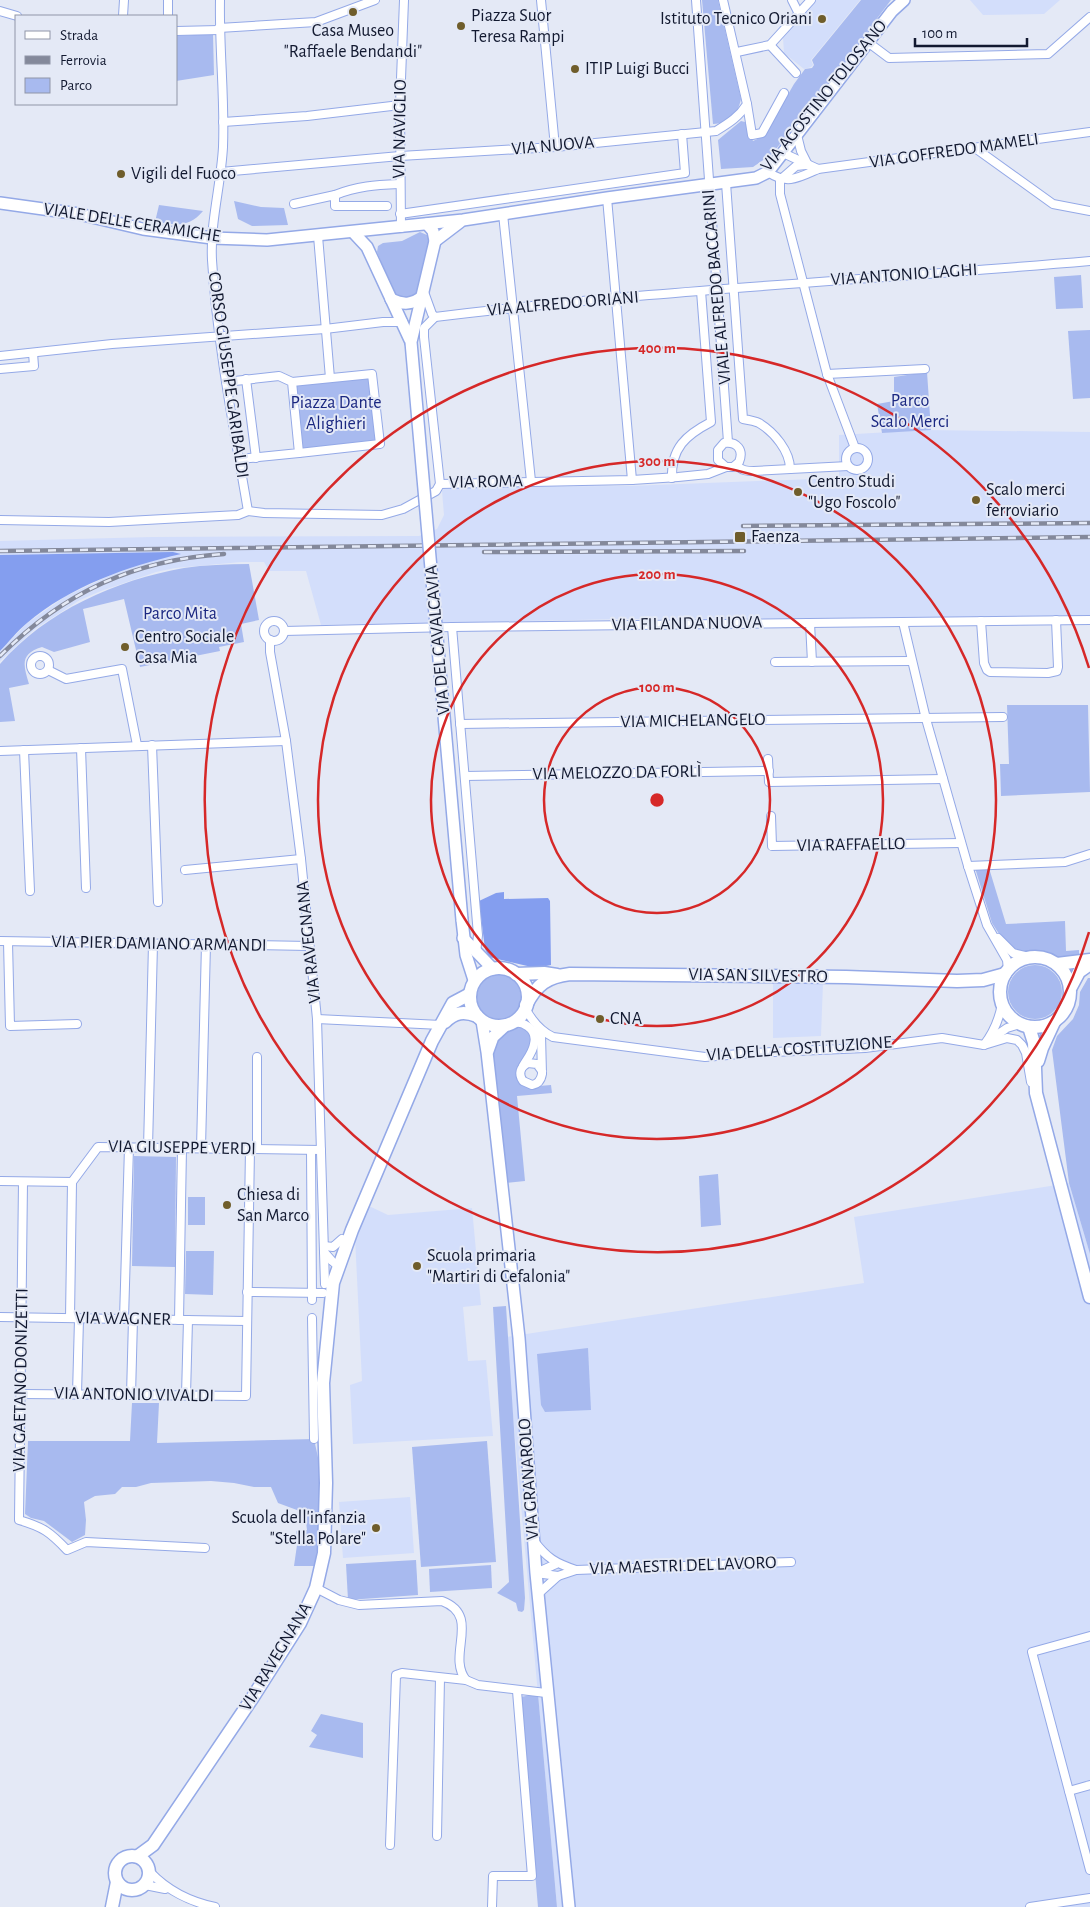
<svg xmlns="http://www.w3.org/2000/svg" width="1090" height="1907" font-family="'Alegreya Sans',sans-serif">
<style>
.built{fill:#d3defb}
.green{fill:#a8baef}
.forest{fill:#849eef}
.lines{fill:none;stroke-linecap:round;stroke-linejoin:round}
.street-casing{stroke:#94a9e7;stroke-width:10}
.secondary-casing{stroke:#94a9e7;stroke-width:14}
.primary-casing{stroke:#94a9e7;stroke-width:15}
.street{stroke:#fff;stroke-width:8}
.secondary{stroke:#fff;stroke-width:11}
.primary{stroke:#fff;stroke-width:12}
.rail-casing{stroke:#84899b;stroke-width:4.5}
.rail{stroke:#e4e9f6;stroke-width:2.5;stroke-dasharray:8;stroke-linecap:butt}
.secondary-bridge-casing{stroke:#94a9e7;stroke-width:14;stroke-linecap:butt}
.secondary-bridge{stroke:#fff;stroke-width:11}
.ring{fill:none;stroke:#d62828;stroke-width:2.5}
.poi-dot{fill:#6f5d2b;stroke:#e4e9f6;stroke-width:2}
.labels{text-anchor:middle;dominant-baseline:central;stroke-width:4;stroke-linejoin:round;paint-order:stroke}
.poi-label{font-size:18px;fill:#121930;stroke:#e4e9f6;text-anchor:start}
.street-label{font-size:18px;fill:#121930;stroke:#e4e9f6}
.park-label{font-size:18px;fill:#1a2781;stroke:#e4e9f6}
.centre{fill:#d62828;stroke:#e4e9f6;stroke-width:2.5}
.ring-label{font-size:15px;text-anchor:middle;font-weight:bold;fill:#d62828;stroke:#e4e9f6;stroke-width:4;stroke-linejoin:round;paint-order:stroke}
</style>
<rect width="100%" height="100%" fill="#e4e9f6"/>
<g class="built">
<path d="M816,0H860L811,60L813,65L811,67L804,69L784,53L783,38Z"/>
<path d="M970,0H1060L1044,14L983,15Z"/>
<path d="M924,430L1090,432V615L990,618L627,619L321,625L306,571H269L264,562H241L175,568L156,572L101,591L80,600L35,629L0,661V651L27,623L66,596L126,568L180,553L0,555V541L152,537L419,536L437,529L444,515L442,491L445,487L629,486L839,478V435Z"/>
<path d="M773,982L823,983L821,1036L773,1038Z"/>
<path d="M1069,1183L1090,1254V1907H557L506,1337L864,1283L854,1217Z"/>
<path d="M369,1206L388,1215L472,1208L481,1305L463,1307L468,1361L486,1360L493,1436L353,1444L350,1385L362,1381L355,1237Z"/>
<path d="M410,1497L414,1553L343,1558L339,1502Z"/>
</g>
<g class="green">
<path d="M702,0H718L741,99C737,115 731,123 713,124Z"/>
<path d="M861,0H891L822,91L772,154L753,167L721,169L718,140L741,121L745,122L753,141L764,136L794,84L805,69L812,68L814,65L812,60Z"/>
<path d="M213,34L214,75L176,81V36Z"/>
<path d="M234,201L261,207L284,208L288,225L252,226L238,219Z"/>
<path d="M159,205L203,211C189,228 176,225 155,222Z"/>
<path d="M420,232L427,235L429,240L418,293L406,299L395,295L377,252L378,246L383,243L402,241Z"/>
<path d="M1081,275L1083,308L1056,309L1054,277Z"/>
<path d="M1090,330V398L1073,399L1068,331Z"/>
<path d="M927,372L931,430L882,433L877,404L894,401V377Z"/>
<path d="M370,376L377,443L302,451L294,384Z"/>
<path d="M249,564L259,620L241,624L244,642L219,647L220,651L140,667L124,599L83,609L90,642L54,652L42,647C20,654 23,664 29,684L9,688L15,721L0,722V664C46,611 116,580 184,568C205,565 227,564 249,564Z"/>
<path d="M1007,705H1088L1090,792L1001,796L1000,764H1009Z"/>
<path d="M975,868H989L1006,924L1065,921L1066,951L1079,950V957L1062,958L1042,952H1021L1015,950L1001,937L992,923Z"/>
<circle cx="1035" cy="992" r="27"/>
<circle cx="499" cy="997" r="22"/>
<path d="M1088,978H1090V1254L1069,1183L1052,1050L1057,1036L1073,1019L1079,1005L1080,992Z"/>
<path d="M518,1027C544,1034 525,1060 517,1076L519,1081L527,1087L551,1085L552,1093L517,1096L525,1181L505,1183L493,1053C497,1039 503,1029 518,1027Z"/>
<path d="M134,1156L176,1157L175,1267L132,1266Z"/>
<path d="M718,1174L721,1225L701,1227L699,1176Z"/>
<rect x="188" y="1197" width="17" height="28"/>
<path d="M186,1251H214L213,1295L185,1294Z"/>
<path d="M506,1306L525,1598L524,1610L522,1612L518,1611L516,1603L497,1593L509,1582L493,1307Z"/>
<path d="M588,1348L591,1410L545,1412L541,1405L537,1354Z"/>
<path d="M132,1403H159L157,1443L314,1439L322,1476V1513L315,1566H294L297,1545L296,1531L307,1530L305,1513L278,1503L271,1487H254L234,1483L211,1481L151,1483L136,1487H122L115,1494L95,1496L84,1502L86,1520L85,1535L72,1542L44,1521L31,1518L25,1514L28,1441H130Z"/>
<path d="M487,1441L496,1562L421,1567L412,1447Z"/>
<path d="M416,1560L418,1595L348,1600L346,1564Z"/>
<path d="M491,1565L492,1588L430,1592L429,1569Z"/>
<path d="M538,1694L557,1907H538L520,1697Z"/>
<path d="M321,1714L363,1723V1758L309,1747L317,1735L311,1731Z"/>
</g>
<g class="forest">
<path d="M173,552L181,554C128,566 69,587 27,623C17,631 9,642 0,651V555Z"/>
<path d="M504,892V899L548,898L550,901L551,965L536,968L489,957L485,949L479,901L496,893Z"/>
</g>
<g class="lines">
<g class="street-casing">
<g id="street">
<path d="M220,0C219,49 225,98 223,147C221,185 210,222 212,260C217,343 234,429 248,511"/>
<path d="M541,0L555,147"/>
<path d="M696,0L728,442"/>
<path d="M792,0L799,14"/>
<path d="M0,11L17,16"/>
<path d="M123,16L124,0"/>
<path d="M168,16V0"/>
<path d="M219,28L316,22L375,0"/>
<path d="M176,31L219,30"/>
<path d="M869,43L889,58L1048,54L1090,17"/>
<path d="M770,45L796,73"/>
<path d="M737,52L770,45L811,0"/>
<path d="M747,104L752,135L762,133L784,93"/>
<path d="M223,122L307,116L400,105"/>
<path d="M797,135L801,151L808,165"/>
<path d="M975,148L1053,204L1090,211"/>
<path d="M783,153L818,169"/>
<path d="M221,172L400,156L555,147L716,131C729,123 739,117 747,104L723,0"/>
<path d="M768,172C787,185 798,178 818,169L1090,132"/>
<path d="M780,180V194L827,374L855,448"/>
<path d="M780,180L796,166L806,165"/>
<path d="M726,183L743,419C749,420 755,421 759,423C774,432 790,451 790,469"/>
<path d="M335,195C357,186 376,185 399,184"/>
<path d="M607,198L632,480"/>
<path d="M294,204L335,195V206H387"/>
<path d="M400,214L685,173L682,134"/>
<path d="M503,214L531,481"/>
<path d="M401,228L400,105L404,0"/>
<path d="M318,236L330,378"/>
<path d="M424,292L432,314L435,317"/>
<path d="M435,317C653,290 872,280 1090,261"/>
<path d="M435,317L424,328V337L440,484"/>
<path d="M0,356L112,344L325,329L383,322H403"/>
<path d="M0,369L34,366L33,353"/>
<path d="M827,374L925,369"/>
<path d="M246,379L256,458"/>
<path d="M226,382L279,376L292,382L299,453L240,459"/>
<path d="M292,382L372,374L380,444L299,453"/>
<circle cx="857" cy="459" r="11"/>
<path d="M737,465C741,471 748,471 754,471L848,466"/>
<path d="M672,478C671,448 686,435 711,422L701,291"/>
<path d="M440,484L632,480L678,477L708,474L726,467H733L739,462C744,450 737,441 724,443L718,450V460L726,467"/>
<path d="M248,511L264,513L382,515L403,509L436,491L440,484"/>
<path d="M0,520L109,522L238,515L248,511"/>
<circle cx="274" cy="631" r="10"/>
<path d="M981,621L984,663L987,670L990,672L1048,673L1057,671L1058,667L1056,620"/>
<path d="M903,622L926,719L968,866L987,925L1007,960L1008,970"/>
<path d="M810,623L812,662"/>
<path d="M452,627L478,935L476,953"/>
<path d="M284,631L452,627L1090,620"/>
<path d="M270,640V652L286,741L301,859L317,1019L324,1252L332,1261L338,1266"/>
<circle cx="40" cy="665" r="9"/>
<path d="M775,662L911,661"/>
<path d="M48,670L66,679L122,669L137,745"/>
<path d="M460,724L1003,717"/>
<path d="M152,745L158,902"/>
<path d="M81,748L86,888"/>
<path d="M24,750L30,891"/>
<path d="M0,751L286,741"/>
<path d="M768,759L769,782L943,779"/>
<path d="M465,776L769,771"/>
<path d="M771,816L772,846L961,843"/>
<path d="M968,866L1065,862L1090,854"/>
<path d="M185,870L301,859"/>
<path d="M998,938L1013,953L1029,957"/>
<path d="M0,941L309,946"/>
<path d="M8,942L10,1026L77,1024"/>
<path d="M525,1008C532,1021 540,1031 553,1037L705,1057L751,1053L865,1048L942,1038L984,1045L1007,1038L1017,1040L1022,1045L1026,1053L1031,1082"/>
<path d="M317,1019L441,1025"/>
<path d="M509,1024C522,1019 538,1029 534,1044C533,1052 527,1059 523,1066"/>
<path d="M538,1028L541,1035L542,1074C541,1080 538,1084 532,1085L523,1081C518,1074 520,1067 528,1063L537,1064L542,1071"/>
<path d="M991,1039L1007,1028L1020,1024"/>
<path d="M984,1045C994,1032 999,1020 1002,1004"/>
<path d="M148,1148L153,944"/>
<path d="M201,1148L206,944"/>
<path d="M257,1149V1057"/>
<path d="M311,1150L312,1300"/>
<path d="M0,1181L72,1182L98,1147L321,1150"/>
<path d="M23,1182C21,1294 21,1407 19,1520C43,1527 50,1532 67,1550L86,1542L205,1548"/>
<path d="M324,1246L333,1247L342,1239"/>
<path d="M324,1252L325,1284"/>
<path d="M247,1292L323,1293"/>
<path d="M0,1317L247,1321"/>
<path d="M70,1318L72,1182"/>
<path d="M312,1318L314,1439"/>
<path d="M124,1319L129,1147"/>
<path d="M179,1320L182,1148"/>
<path d="M22,1394L246,1396L250,1149"/>
<path d="M77,1394L79,1319"/>
<path d="M131,1395L133,1319"/>
<path d="M186,1395L188,1320"/>
<path d="M534,1541C547,1558 555,1563 576,1570"/>
<path d="M536,1573L558,1576"/>
<path d="M536,1573L556,1564"/>
<path d="M316,1588L339,1600L359,1605L442,1601C482,1616 446,1655 466,1680L478,1685L546,1693"/>
<path d="M538,1594L558,1576L576,1570L791,1562"/>
<path d="M1090,1636L1032,1652L1090,1870"/>
<path d="M1069,1791L1090,1785"/>
<path d="M437,1836L440,1678"/>
<path d="M390,1845L396,1675L402,1673L466,1680"/>
<path d="M150,1872C167,1890 191,1902 215,1907"/>
<path d="M145,1885L165,1889"/>
<path d="M492,1907L493,1876H532L517,1691"/>
<path d="M1030,1907L1090,1898"/>
</g>
</g>
<g class="secondary-casing">
<g id="secondary">
<path d="M0,203L79,214L143,229L212,238L267,240L463,220L607,198L756,178L768,172L892,11L904,0"/>
<path d="M353,232L367,247L411,342"/>
<path d="M435,241L460,222"/>
<path d="M391,299C403,305 412,305 423,296"/>
<path d="M411,342L435,241L433,231L427,224"/>
<path d="M462,920L466,955L474,980"/>
<path d="M463,938L493,969"/>
<path d="M482,1021L487,1052L519,1338L536,1573L569,1907"/>
<path d="M488,1051L493,1037L506,1025"/>
</g>
</g>
<g class="primary-casing">
<g id="primary">
<circle cx="1035" cy="992" r="35"/>
<path d="M1057,964L1090,960"/>
<circle cx="499" cy="997" r="29"/>
<path d="M516,974L544,973L557,975"/>
<path d="M1071,987L1079,972L1090,964"/>
<path d="M526,1005C537,984 547,977 570,974L846,977L957,981L983,980L1005,974"/>
<path d="M445,1022C455,1012 464,1011 477,1016"/>
<path d="M1029,1027L1034,1043L1036,1093L1090,1297"/>
<path d="M1038,1061L1042,1048L1054,1022"/>
<circle cx="132" cy="1873" r="17"/>
<path d="M138,1856L153,1845L253,1697L300,1623L316,1588L324,1553L326,1483L323,1383L333,1283L352,1230L432,1041L453,1003L470,994"/>
<path d="M112,1907L117,1882"/>
</g>
</g>
<use href="#street" class="street"/>
<use href="#secondary" class="secondary"/>
<use href="#primary" class="primary"/>
<g class="rail-casing">
<g id="rail">
<path d="M743,526L1090,523"/>
<path d="M0,551L1090,537"/>
<path d="M484,552L744,551"/>
<path d="M0,656C64,592 134,560 224,554"/>
</g>
</g>
<use href="#rail" class="rail"/>
<g class="secondary-bridge-casing">
<path id="secondary-bridge" d="M411,342L462,920"/>
</g>
<use href="#secondary-bridge" class="secondary-bridge"/>
</g>
<g class="ring">
<circle cx="657" cy="800" r="113"/>
<circle cx="657" cy="800" r="226"/>
<circle cx="657" cy="800" r="339"/>
<path d="M1089 932A452 452 0 1 1 1089 668"/>
</g>
<g class="poi-dot">
<circle cx="353" cy="12" r="5"/>
<circle cx="822" cy="19" r="5"/>
<circle cx="461" cy="26" r="5"/>
<circle cx="575" cy="69" r="5"/>
<circle cx="121" cy="174" r="5"/>
<circle cx="798" cy="492" r="5"/>
<circle cx="976" cy="500" r="5"/>
<rect x="734" y="531" width="12" height="12" rx="2.5"/>
<circle cx="125" cy="647" r="5"/>
<circle cx="600" cy="1019" r="5"/>
<circle cx="227" cy="1205" r="5"/>
<circle cx="417" cy="1266" r="5"/>
<circle cx="376" cy="1528" r="5"/>
</g>
<g class="labels">
<g class="poi-label">
<text x="471" y="16">Piazza Suor<tspan x="471" dy="21">Teresa Rampi</tspan></text>
<text x="812" y="19" text-anchor="end">Istituto Tecnico Oriani</text>
<text x="353" y="31" text-anchor="middle">Casa Museo<tspan x="353" dy="21">"Raffaele Bendandi"</tspan></text>
<text x="585" y="69">ITIP Luigi Bucci</text>
<text x="131" y="174">Vigili del Fuoco</text>
<text x="808" y="482">Centro Studi<tspan x="808" dy="21">"Ugo Foscolo"</tspan></text>
<text x="986" y="490">Scalo merci<tspan x="986" dy="21">ferroviario</tspan></text>
<text x="751" y="537">Faenza</text>
<text x="135" y="637">Centro Sociale<tspan x="135" dy="21">Casa Mia</tspan></text>
<text x="610" y="1019">CNA</text>
<text x="237" y="1195">Chiesa di<tspan x="237" dy="21">San Marco</tspan></text>
<text x="427" y="1256">Scuola primaria<tspan x="427" dy="21">"Martiri di Cefalonia"</tspan></text>
<text x="366" y="1518" text-anchor="end">Scuola dell'infanzia<tspan x="366" dy="21">"Stella Polare"</tspan></text>
</g>
<g class="street-label">
<text transform="translate(824 96) rotate(-51)">VIA AGOSTINO TOLOSANO</text>
<text transform="translate(400 129) rotate(-89)">VIA NAVIGLIO</text>
<text transform="translate(553 146) rotate(-5)">VIA NUOVA</text>
<text transform="translate(954 151) rotate(-8)">VIA GOFFREDO MAMELI</text>
<text transform="translate(132 223) rotate(9)">VIALE DELLE CERAMICHE</text>
<text transform="translate(904 275) rotate(-4)">VIA ANTONIO LAGHI</text>
<text transform="translate(717 287) rotate(-95)">VIALE ALFREDO BACCARINI</text>
<text transform="translate(563 304) rotate(-5)">VIA ALFREDO ORIANI</text>
<text transform="translate(228 375) rotate(82)">CORSO GIUSEPPE GARIBALDI</text>
<text transform="translate(486 482) rotate(-1)">VIA ROMA</text>
<text transform="translate(687 624) rotate(-1)">VIA FILANDA NUOVA</text>
<text transform="translate(438 640) rotate(-95)">VIA DEL CAVALCAVIA</text>
<text transform="translate(693 721) rotate(-1)">VIA MICHELANGELO</text>
<text transform="translate(617 773) rotate(-1)">VIA MELOZZO DA FORLÌ</text>
<text transform="translate(851 845) rotate(-1)">VIA RAFFAELLO</text>
<text transform="translate(309 942) rotate(-96)">VIA RAVEGNANA</text>
<text transform="translate(159 944) rotate(1)">VIA PIER DAMIANO ARMANDI</text>
<text transform="translate(758 976) rotate(1)">VIA SAN SILVESTRO</text>
<text transform="translate(799 1049) rotate(-4)">VIA DELLA COSTITUZIONE</text>
<text transform="translate(182 1148) rotate(1)">VIA GIUSEPPE VERDI</text>
<text transform="translate(123 1319) rotate(1)">VIA WAGNER</text>
<text transform="translate(21 1380) rotate(-89)">VIA GAETANO DONIZETTI</text>
<text transform="translate(134 1395) rotate(1)">VIA ANTONIO VIVALDI</text>
<text transform="translate(529 1479) rotate(-94)">VIA GRANAROLO</text>
<text transform="translate(683 1566) rotate(-2)">VIA MAESTRI DEL LAVORO</text>
<text transform="translate(276 1657) rotate(-59)">VIA RAVEGNANA</text>
</g>
<g class="park-label">
<text x="910" y="401">Parco<tspan x="910" dy="21">Scalo Merci</tspan></text>
<text x="336" y="403">Piazza Dante<tspan x="336" dy="21">Alighieri</tspan></text>
<text x="180" y="614">Parco Mita</text>
</g>
</g>
<circle cx="657" cy="800" r="8" class="centre"/>
<g class="ring-label">
<text x="657" y="353">400 m</text>
<text x="657" y="466">300 m</text>
<text x="657" y="579">200 m</text>
<text x="657" y="692">100 m</text>
</g>
<rect x="15" y="15" width="162" height="90" fill="#e4e9f6" stroke="#9096a7"/>
<rect x="25" y="31" width="25" height="8" fill="#ffffff" stroke="#9096a7"/>
<text x="60" y="40" font-size="15" fill="#121930">Strada</text>
<rect x="25" y="56" width="25" height="8" fill="#84899b" stroke="#9096a7"/>
<text x="60" y="65" font-size="15" fill="#121930">Ferrovia</text>
<rect x="25" y="78" width="25" height="15" fill="#a8baef" stroke="#9096a7"/>
<text x="60" y="90" font-size="15" fill="#121930">Parco</text>
<path d="M915 38v8h112v-8" fill="none" stroke="#121930" stroke-width="2.5"/>
<text x="922" y="38" font-size="15" fill="#121930" stroke="#e4e9f6" stroke-width="4" paint-order="stroke">100 m</text>
</svg>
